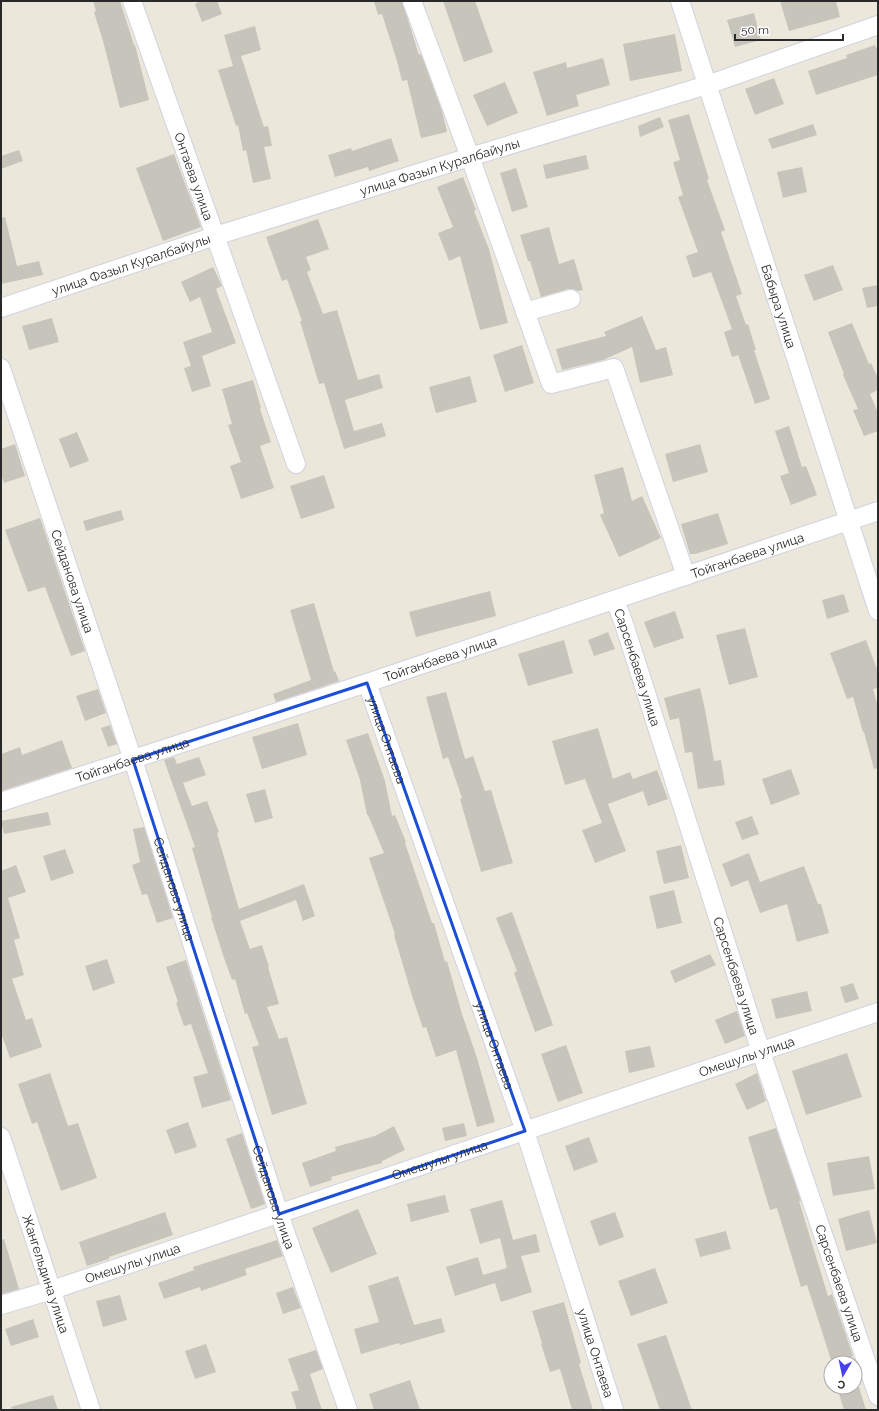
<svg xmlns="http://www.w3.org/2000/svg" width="879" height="1411" font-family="Raleway,sans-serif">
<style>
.building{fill:#c6c4bb}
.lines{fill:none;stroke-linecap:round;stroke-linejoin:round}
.minor-casing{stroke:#d1d1e1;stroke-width:20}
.minor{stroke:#fff;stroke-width:18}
.marked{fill:none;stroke:#1d4ed8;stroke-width:3;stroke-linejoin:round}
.labels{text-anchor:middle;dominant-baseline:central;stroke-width:3.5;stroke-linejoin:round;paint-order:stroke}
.street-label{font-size:13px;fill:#292929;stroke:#fff}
</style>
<rect width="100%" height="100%" fill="#ebe8db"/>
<g class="building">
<path d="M93,1H120L134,45H135L149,100L120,108L103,41L94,12L96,11Z"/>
<path d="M201,1H217L222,14L202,22L195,4Z"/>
<path d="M374,1H402L419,55L421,54L442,111L447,132L421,138L407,80L402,81L397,61L382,14L378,15Z"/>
<path d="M443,1H475L493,52L464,62Z"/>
<path d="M780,1H836L840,17L789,31Z"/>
<path d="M754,13L761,40L735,47L727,20Z"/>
<path d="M255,26L261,50L241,56L264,127L268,126L272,146L264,147L271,179L253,183L246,150L243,151L238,125L236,126L218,70L233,66L224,35Z"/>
<path d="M675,34L682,71L630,81L623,44Z"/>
<path d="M875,45L878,52V75L816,95L808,71L847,58L846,55Z"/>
<path d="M603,58L610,85L576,95L579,106L547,116L533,72L566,62L567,68Z"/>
<path d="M774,78L784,104L755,115L745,89Z"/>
<path d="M505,82L518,113L487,126L473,95Z"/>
<path d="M689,114L709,179L707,180L725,230L721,232L742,294L736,296L746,325L748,324L756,350H754L770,399L755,404L738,355L732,357L724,332L732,329L711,272L693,278L686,256L698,252L678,197L683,195L673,162L680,160L668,120Z"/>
<path d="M660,117L664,127L640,137L638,126Z"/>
<path d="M813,124L817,135L772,149L768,139Z"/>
<path d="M391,138L399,161L369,171L368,167L335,177L328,155L351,148L352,151Z"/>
<path d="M19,150L23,161L1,169V156Z"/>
<path d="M174,154L201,227L163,241L136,168Z"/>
<path d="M586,155L589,169L546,179L543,165Z"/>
<path d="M802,167L807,192L783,198L777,172Z"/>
<path d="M516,168L528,207L512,212L500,173Z"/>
<path d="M463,177L476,210L474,211L489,249L508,323L480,330L460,256L449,261L438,233L453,227L437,187Z"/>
<path d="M5,217L17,266L39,261L43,275L1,284V218Z"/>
<path d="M318,219L329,249L306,257L311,270L307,272L323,314L337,310L358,380L379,374L383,388L345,400L354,431L382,423L386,436L344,449L324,383L319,384L300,321H302L287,279L282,281L266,237Z"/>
<path d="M549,227L559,264L574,259L583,290L578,291L573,289H568L541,297L530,261H528L520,235Z"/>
<path d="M833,265L843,290L814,301L804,275Z"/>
<path d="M213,267L222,286L216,289L236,343L202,356L211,386L192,392L184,368L191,366L183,342L212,332L200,297L190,302L181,282Z"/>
<path d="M878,285V306L867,308L862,288Z"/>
<path d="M642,316L656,350L666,347L673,375L640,383L632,347L603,360L562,370L556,349L606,336L604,332Z"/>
<path d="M52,318L59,342L29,350L22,326Z"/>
<path d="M852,323L869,364L871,363L878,378V390L870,394L878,413V431L864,436L853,410L858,409L843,375L844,374L828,332Z"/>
<path d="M522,345L534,383L505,392L493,355Z"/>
<path d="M470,376L477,402L436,413L429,387Z"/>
<path d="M253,380L261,408L260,409L271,442L260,446L274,488L241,499L230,466L241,462L228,425L232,424L222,389Z"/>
<path d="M789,426L802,467L806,466L817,495L791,505L780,476L789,473L775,431Z"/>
<path d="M77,432L89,461L70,468L59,439Z"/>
<path d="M15,444L25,476L4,483L1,474V449Z"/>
<path d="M700,444L708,472L673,482L665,454Z"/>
<path d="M623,467L632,501L642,496L661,538L619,557L600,515L604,513L594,475Z"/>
<path d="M324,475L335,508L301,519L290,486Z"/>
<path d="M121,510L124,520L86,531L83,521Z"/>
<path d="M718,513L728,544L695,554H690L681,524Z"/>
<path d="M40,518L85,651L71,656L45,587L28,592L5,530Z"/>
<path d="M490,591L496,616L416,637L409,612Z"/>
<path d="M844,594L849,612L827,619L822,600Z"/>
<path d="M314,603L334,672L335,671L339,681L276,702L273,694L311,680L290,610Z"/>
<path d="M675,611L684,638L654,648L644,622Z"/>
<path d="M745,628L758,677L729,685L716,635Z"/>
<path d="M608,632L615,649L594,656L588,640Z"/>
<path d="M564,640L573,673L528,686L518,654Z"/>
<path d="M866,640L878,672V688L873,689L878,707V768L874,769L864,732H863L853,697L847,699L830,653Z"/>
<path d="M700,688L705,709L714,761L721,760L725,785L698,789L692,752L685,753L679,718L670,720L664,698Z"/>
<path d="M98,689L106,713L85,721L76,696Z"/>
<path d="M446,692L465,759L473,756L485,791L491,790L513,863L481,872L460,799L462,798L448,757L443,759L426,697Z"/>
<path d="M298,723L307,755L262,769L252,737Z"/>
<path d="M110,725L117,744L108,747L101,728Z"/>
<path d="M598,728L613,779L630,772L633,779L657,770L668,799L648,806L643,791L608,804L626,851L595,863L582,830L602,823L585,779L565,785L552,741Z"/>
<path d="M368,733L385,781L392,816L395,815L406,842L405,843L432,923H434L445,962L447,961L462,1014L477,1058L495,1122L477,1127L456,1050L436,1057L426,1027L423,1028L413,999L394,935L395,934L369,858L384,853L368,815H367L360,780L346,740Z"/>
<path d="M62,740L72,768L1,791V754L20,747L22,755Z"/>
<path d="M174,757L177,764L199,757L206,775L183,783L192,806L207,801L219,832L217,833L239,909L304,884L315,916L303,921L296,900L240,921L250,949L262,945L269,967H268L279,1004L267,1007L279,1039L287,1037L307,1104L272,1115L252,1047L259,1045L247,1013L245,1014L235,979L232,980L224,958L211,917H212L192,848L195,847L164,760Z"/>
<path d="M791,769L800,794L771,805L762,779Z"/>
<path d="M265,789L273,818L255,823L246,794Z"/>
<path d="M48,812L51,825L4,834L1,821Z"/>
<path d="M752,816L759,834L742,840L735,822Z"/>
<path d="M144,827L173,918L157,923L147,894L142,895L132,865L140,862L133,829Z"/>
<path d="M681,845L689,878L664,884L656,851Z"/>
<path d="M65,849L74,873L51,881L43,856Z"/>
<path d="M749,853L760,882L804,866L818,904H821L829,933L797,942L787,904L760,913L748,880L731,887L722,864Z"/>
<path d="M16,865L26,892L8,898L20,938L14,940L24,975L12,979L26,1020L32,1018L42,1047L10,1058L1,1033V871Z"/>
<path d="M674,890L682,923L657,929L649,896Z"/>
<path d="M512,912L553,1025L535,1032L514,973L517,971L496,918Z"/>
<path d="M710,954L716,965L675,983L670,971Z"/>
<path d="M107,959L115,983L93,991L85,966Z"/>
<path d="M186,960L231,1100L202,1108L193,1077L208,1073L191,1024L184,1026L176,1003L178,1002L166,967Z"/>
<path d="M853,983L859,999L845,1003L840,987Z"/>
<path d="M807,991L812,1011L776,1019L771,999Z"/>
<path d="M737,1011L745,1036L725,1044L715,1020Z"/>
<path d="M566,1045L583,1093L558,1102L541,1054Z"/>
<path d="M650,1046L655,1067L629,1073L625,1051Z"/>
<path d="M847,1053L862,1097L806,1115L792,1071Z"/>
<path d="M50,1073L68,1126L78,1123L97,1178L61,1191L37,1122L32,1124L18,1084Z"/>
<path d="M757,1073L766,1101L747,1110L735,1084Z"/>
<path d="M188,1122L197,1147L175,1154L166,1130Z"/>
<path d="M464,1123L467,1136L445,1141L442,1128Z"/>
<path d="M394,1126L405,1150L382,1161V1163L331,1177L332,1180L310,1187L302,1163L336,1151L335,1147L375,1136Z"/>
<path d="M776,1128L801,1201H799L828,1296L832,1294L853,1356L832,1363L807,1285L801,1287L777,1208L770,1210L748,1137Z"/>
<path d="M242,1133L265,1204L251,1209L226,1139Z"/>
<path d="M589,1137L598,1162L574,1171L565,1146Z"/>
<path d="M869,1156L875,1189L833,1196L827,1163Z"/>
<path d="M445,1195L449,1212L411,1222L407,1204Z"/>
<path d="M502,1200L513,1240L536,1234L540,1252L521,1256L532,1292L501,1302L495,1283L455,1296L446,1267L478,1257L483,1275L507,1268L500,1238L480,1244L470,1209Z"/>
<path d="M358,1209L377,1254L331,1273L312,1228Z"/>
<path d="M869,1210L877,1243L846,1251L838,1219Z"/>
<path d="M165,1212L173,1235L109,1257V1259L87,1266L79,1242Z"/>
<path d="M615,1212L624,1237L599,1246L590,1221Z"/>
<path d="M726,1231L731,1249L700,1257L695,1239Z"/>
<path d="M4,1239L19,1289L1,1294V1240Z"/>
<path d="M277,1240L283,1256L245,1269L247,1275L201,1291L200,1287L164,1299L158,1283L194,1270L193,1267Z"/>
<path d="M655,1268L668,1303L631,1316L618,1281Z"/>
<path d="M398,1276L414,1325L441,1318L445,1332L400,1345L399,1343L361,1354L354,1329L379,1322L368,1286Z"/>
<path d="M293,1287L301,1308L283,1314L276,1293Z"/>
<path d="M120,1295L127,1320L103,1327L96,1301Z"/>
<path d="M564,1302L581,1363L579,1364L593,1410H572L560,1369L550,1372L541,1344L542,1343L532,1311Z"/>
<path d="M33,1319L39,1337L11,1346L5,1329Z"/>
<path d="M666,1335L692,1410H660L637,1344Z"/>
<path d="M206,1344L216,1372L195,1379L185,1351Z"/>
<path d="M316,1350L323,1369L310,1374L322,1410H297L291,1392L299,1390L288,1359Z"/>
<path d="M410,1380L420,1410H374L369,1394Z"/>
<path d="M837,1387H859L866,1410H844Z"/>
<path d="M53,1395L58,1410H12L11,1407Z"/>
</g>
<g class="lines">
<g class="minor-casing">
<g id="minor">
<path id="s1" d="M132,1L296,464"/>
<path d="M412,1L470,157L551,384L614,368L686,576"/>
<path id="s2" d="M680,1L878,611"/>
<path id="s3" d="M1,308L215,236L470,157L707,85L878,25"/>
<path d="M525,312L571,299"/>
<path id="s4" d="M1,368L133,760L279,1214L348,1410"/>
<path id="s5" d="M615,600L624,624L761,1052L878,1396"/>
<path id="s6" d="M367,683L525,1131L614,1410"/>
<path id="s7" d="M1,802L367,683L878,511"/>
<path id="s8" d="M1,1137L91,1410"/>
<path id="s9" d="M1,1305L52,1290L878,1012"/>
</g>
</g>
<use href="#minor" class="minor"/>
</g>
<path class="marked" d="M367,683L525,1131L279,1214L133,760Z"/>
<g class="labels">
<g class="street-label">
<text stroke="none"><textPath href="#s3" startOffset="461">улица Фазыл Куралбайулы</textPath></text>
<text stroke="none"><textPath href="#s1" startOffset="186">Онтаева улица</textPath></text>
<text stroke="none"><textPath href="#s3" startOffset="137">улица Фазыл Куралбайулы</textPath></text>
<text stroke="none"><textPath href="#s2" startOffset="321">Бабыра улица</textPath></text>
<text stroke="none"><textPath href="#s7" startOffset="786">Тойганбаева улица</textPath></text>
<text stroke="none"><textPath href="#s4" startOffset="225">Сейданова улица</textPath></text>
<text stroke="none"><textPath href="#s7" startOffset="462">Тойганбаева улица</textPath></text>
<text stroke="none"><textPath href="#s5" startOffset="71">Сарсенбаева улица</textPath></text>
<text stroke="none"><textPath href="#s6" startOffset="60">улица Онтаева</textPath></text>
<text stroke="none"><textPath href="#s7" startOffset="138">Тойганбаева улица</textPath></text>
<text stroke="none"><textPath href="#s4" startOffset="549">Сейданова улица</textPath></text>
<text stroke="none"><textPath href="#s5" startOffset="395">Сарсенбаева улица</textPath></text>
<text stroke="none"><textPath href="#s6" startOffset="384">улица Онтаева</textPath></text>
<text stroke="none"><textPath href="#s9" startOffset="786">Омешулы улица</textPath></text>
<text stroke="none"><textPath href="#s9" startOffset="462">Омешулы улица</textPath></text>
<text stroke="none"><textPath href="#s4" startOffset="873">Сейданова улица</textPath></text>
<text stroke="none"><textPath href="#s9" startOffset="138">Омешулы улица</textPath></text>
<text stroke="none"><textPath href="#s8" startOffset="144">Жангельдина улица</textPath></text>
<text stroke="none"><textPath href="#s5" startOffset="719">Сарсенбаева улица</textPath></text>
<text stroke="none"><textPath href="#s6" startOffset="708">улица Онтаева</textPath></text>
</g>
</g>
<rect width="879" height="1411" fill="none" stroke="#292929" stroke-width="4"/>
<g transform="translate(843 1375) rotate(189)"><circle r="19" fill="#ffffff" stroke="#a9a9a9"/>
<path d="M0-3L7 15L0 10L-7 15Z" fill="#4841f2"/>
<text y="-6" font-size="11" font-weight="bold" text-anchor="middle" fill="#292929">С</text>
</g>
<path d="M735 34v6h108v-6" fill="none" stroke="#292929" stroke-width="2"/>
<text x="741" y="34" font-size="12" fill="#292929" stroke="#ffffff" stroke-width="3" paint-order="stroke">50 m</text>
</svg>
